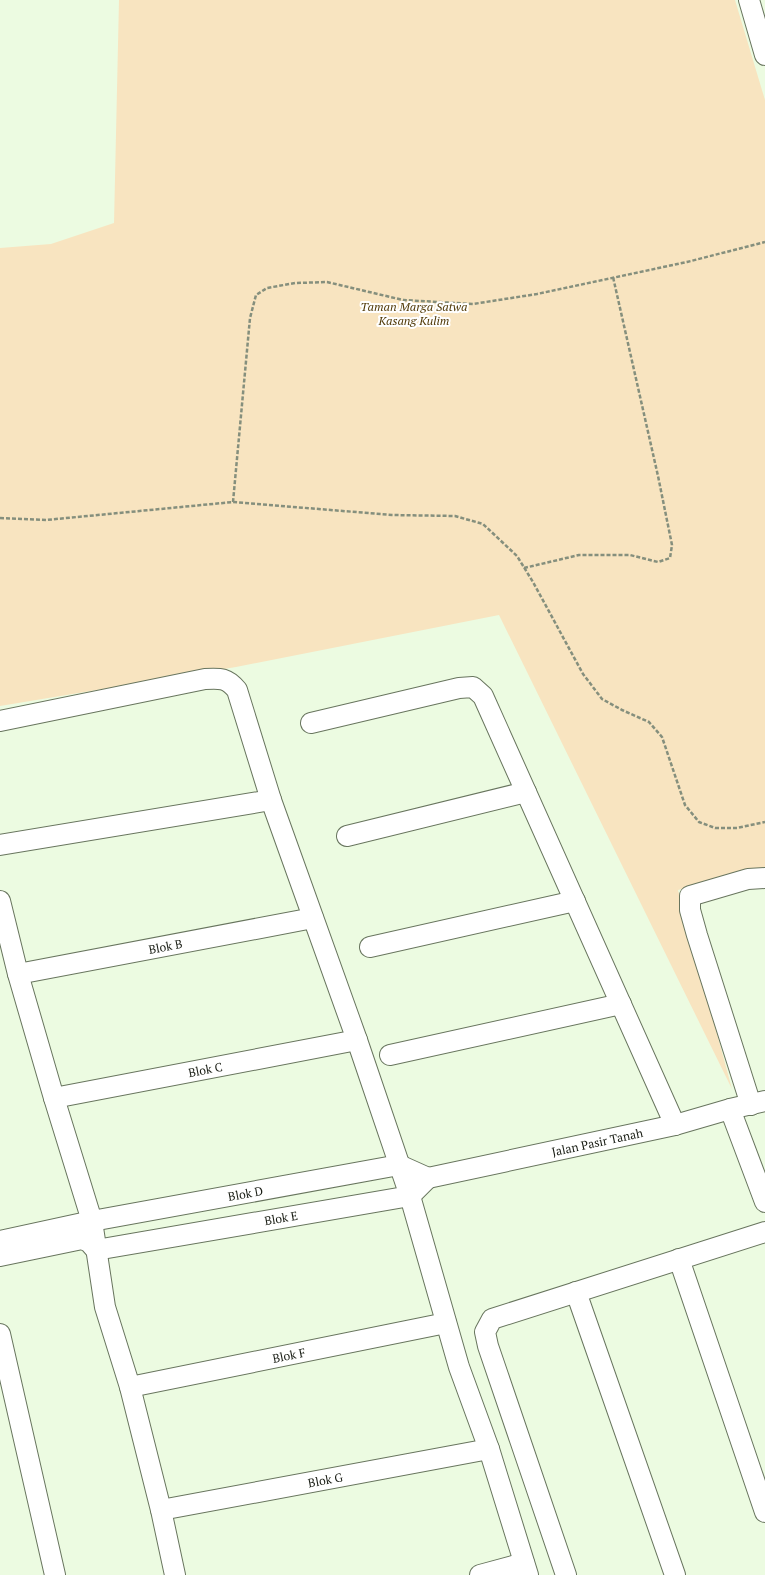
<svg xmlns="http://www.w3.org/2000/svg" width="765" height="1575" font-family="'PT Serif',serif">
<style>
.green{fill:#f8e4c0}
.lines{fill:none;stroke-linecap:round;stroke-linejoin:round}
.street-casing{stroke:#68755e;stroke-width:22}
.path{stroke:#858f7d;stroke-width:2.5;stroke-dasharray:4 2;stroke-linecap:butt}
.street{stroke:#fff;stroke-width:20}
.labels{text-anchor:middle;dominant-baseline:central;stroke-width:4;stroke-linejoin:round;paint-order:stroke}
.park-label{font-size:12px;font-style:italic;fill:#503907;stroke:#fff}
.street-label{font-size:12px;fill:#171b12;stroke:#fff}
</style>
<rect width="100%" height="100%" fill="#ecfbe1"/>
<path class="green" d="M119,0H735L765,100V869L678,890L732,1089L499,615L236,667L0,706V248L51,244L114,223Z"/>
<g class="lines">
<g class="street-casing">
<g id="street">
<path d="M749,0L765,55"/>
<path d="M0,721L205,679C221,678 227,678 237,690L271,800L357,1040L410,1196L459,1367L489,1449L528,1575"/>
<path d="M311,723L459,688L473,687L483,696L675,1125"/>
<path d="M347,836L526,792"/>
<path d="M0,845L271,800"/>
<path d="M0,901L18,974L54,1098L92,1221L105,1307L130,1387L161,1510L175,1575"/>
<path d="M370,947L575,901"/>
<path id="s1" d="M18,974L313,918"/>
<path d="M390,1055L621,1004"/>
<path id="s2" d="M54,1098L357,1040"/>
<path d="M751,1105L697,935L690,910V896L748,879L765,878"/>
<path d="M730,1109L765,1202"/>
<path id="s3" d="M428,1178L675,1125L730,1109L765,1101"/>
<path id="s4" d="M0,1241L92,1221L399,1165L428,1178L410,1196L96,1250L89,1242L82,1239L0,1256"/>
<path d="M679,1259L765,1512"/>
<path d="M576,1292L675,1575"/>
<path d="M0,1334L55,1575"/>
<path id="s5" d="M130,1387L446,1323"/>
<path id="s6" d="M161,1510L489,1449"/>
<path d="M480,1575L524,1563"/>
<path d="M566,1575L488,1346L485,1332L492,1319L765,1232"/>
</g>
</g>
<g class="path">
<path d="M233,502L250,318L256,295L267,288L295,283L327,282L403,300L473,304L537,294L687,262L765,242"/>
<path d="M0,518L46,520L233,502L392,515L455,516L483,524L517,556L533,582L583,674L602,699L622,710L649,722L662,737L685,805L699,822L715,828H737L765,822"/>
<path d="M524,568L579,555H630L658,562L670,558L672,545L658,476L613,277"/>
</g>
<use href="#street" class="street"/>
</g>
<g class="labels">
<g class="park-label">
<text x="414" y="306">Taman Marga Satwa<tspan x="414" dy="14">Kasang Kulim</tspan></text>
</g>
<g class="street-label">
<text stroke="none"><textPath href="#s1" startOffset="150">Blok B</textPath></text>
<text stroke="none"><textPath href="#s2" startOffset="154">Blok C</textPath></text>
<text stroke="none"><textPath href="#s3" startOffset="173">Jalan Pasir Tanah</textPath></text>
<text stroke="none"><textPath href="#s4" startOffset="250">Blok D</textPath></text>
<text transform="translate(281 1218) rotate(-10)">Blok E</text>
<text stroke="none"><textPath href="#s5" startOffset="162">Blok F</textPath></text>
<text stroke="none"><textPath href="#s6" startOffset="167">Blok G</textPath></text>
</g>
</g>
</svg>
